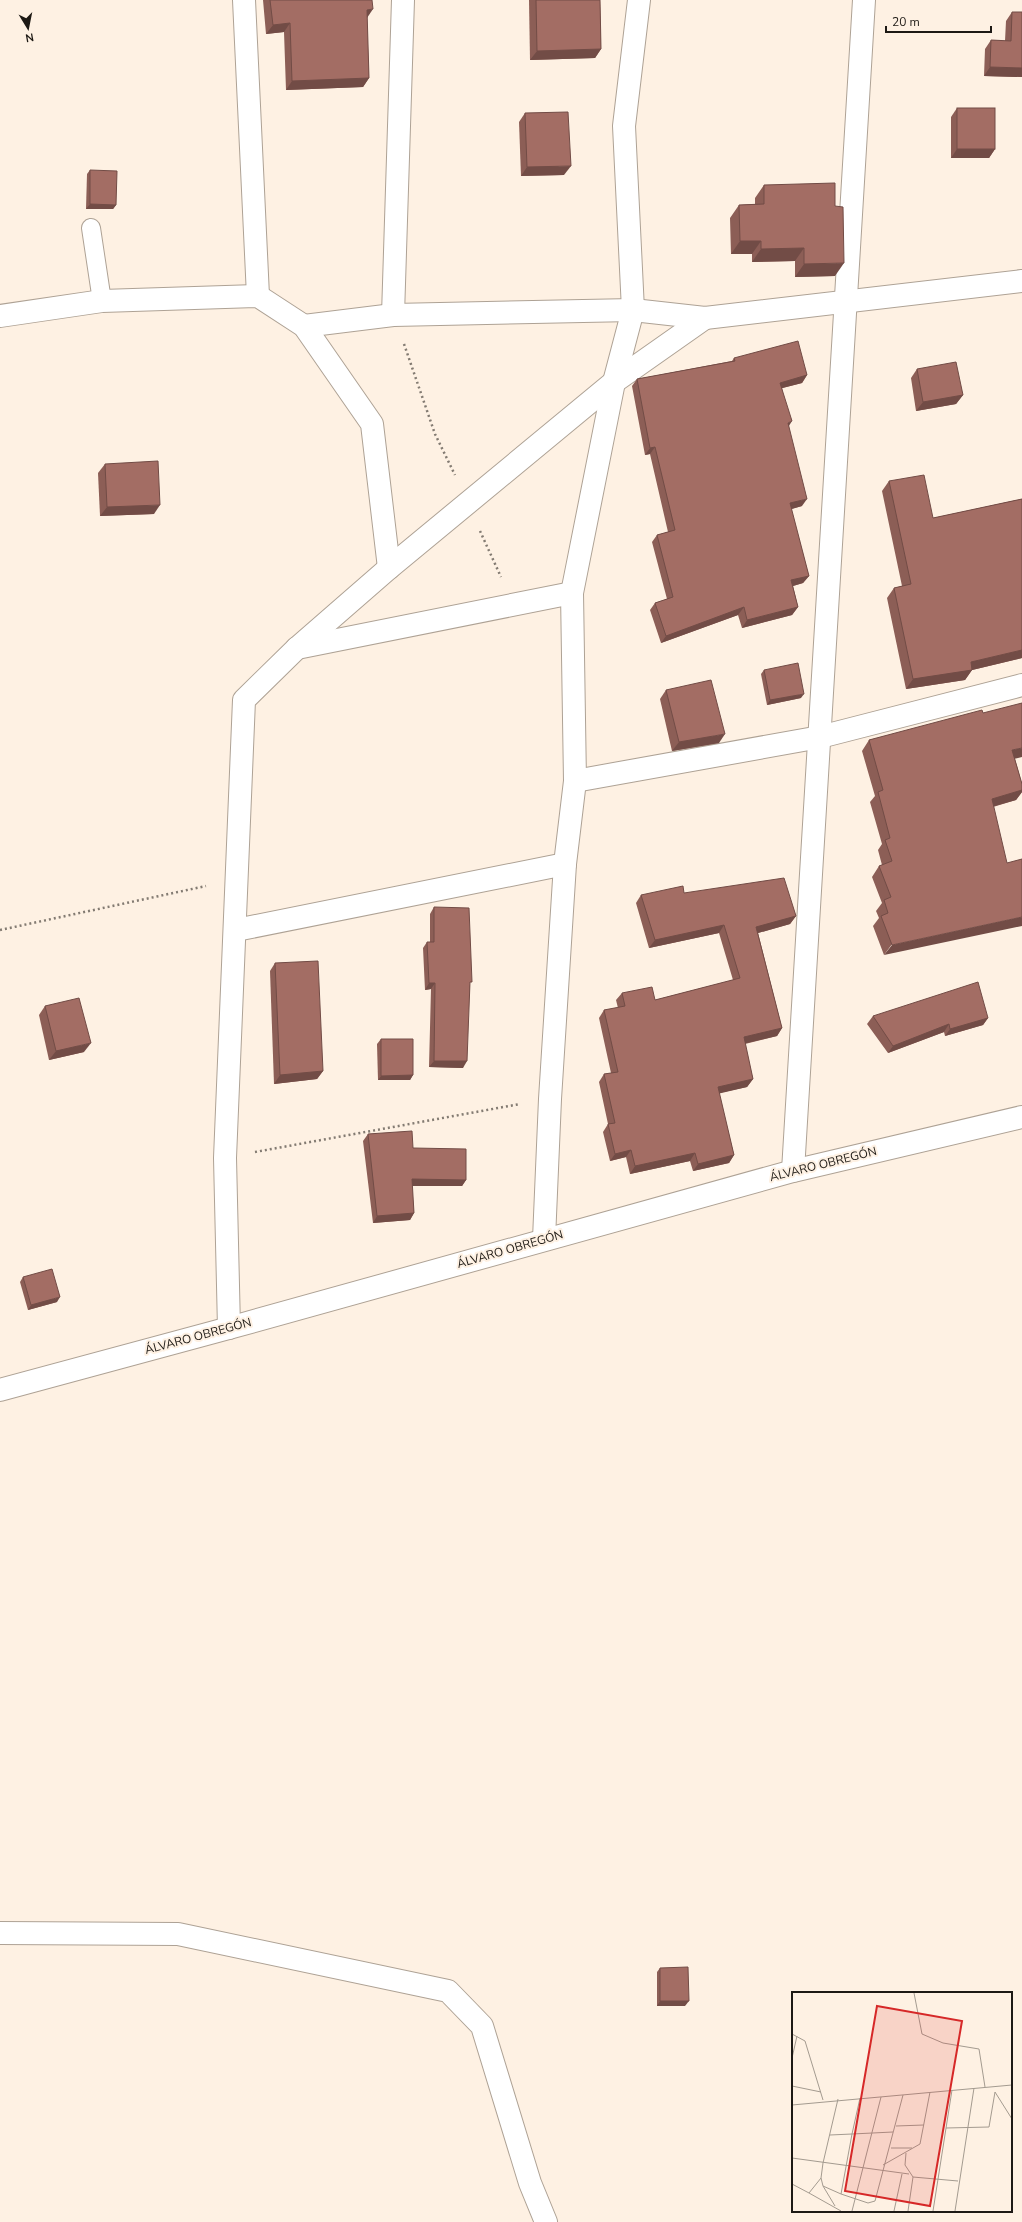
<svg xmlns="http://www.w3.org/2000/svg" width="1022" height="2222" font-family="'Nunito Sans',sans-serif">
<style>
.lines{fill:none;stroke-linecap:round;stroke-linejoin:round}
.lane-casing{stroke:#aea295;stroke-width:20}
.street-casing{stroke:#aea295;stroke-width:24}
.secondary-casing{stroke:#aea295;stroke-width:24}
.path{stroke:#837b72;stroke-width:2.5;stroke-dasharray:2 3;stroke-linecap:butt}
.lane{stroke:#fff;stroke-width:18}
.street{stroke:#fff;stroke-width:22}
.secondary{stroke:#fff;stroke-width:22}
.wall{fill:#8c5e56}
.shaded-wall{fill:#724c46}
.building{fill:#a36d64;stroke:#724c46}
.labels{text-anchor:middle;dominant-baseline:central;stroke-width:4;stroke-linejoin:round;paint-order:stroke}
.street-label{font-size:12px;fill:#1d1914;stroke:#fef1e3}
.inset-road{fill:none;stroke:#a49b90;stroke-width:1}
.view{fill:#d62828;fill-opacity:0.15;stroke:#d62828;stroke-width:2}
.inset-edge{fill:none;stroke:#1d1914;stroke-width:2}
</style>
<rect width="100%" height="100%" fill="#fef1e3"/>
<g class="lines">
<g class="lane-casing">
<path id="lane" d="M91,228L102,301"/>
</g>
<g class="street-casing">
<g id="street">
<path d="M244,0L258,296"/>
<path d="M393,315L403,0"/>
<path d="M0,316L102,301L258,296L304,326L372,424L389,568"/>
<path d="M304,326L393,315L633,310L705,318L1022,281"/>
<path d="M297,648L572,593"/>
<path d="M575,781L820,737L1022,685"/>
<path d="M236,930L565,864"/>
<path d="M793,1171L864,0"/>
<path d="M544,1239L550,1099L565,864L575,781L572,593L614,382L633,310L624,126L639,0"/>
<path d="M229,1328L225,1158L244,700L296,649L389,568L614,382L705,318"/>
<path d="M0,1933L178,1934L448,1991L482,2026L530,2183L546,2222"/>
</g>
</g>
<g class="secondary-casing">
<path id="secondary" d="M0,1390L229,1328L793,1171L1022,1117"/>
</g>
<g class="path">
<path d="M404,344L435,434L455,475"/>
<path d="M480,531L501,577"/>
<path d="M0,930L206,886"/>
<path d="M255,1152L520,1104"/>
</g>
<use href="#lane" class="lane"/>
<use href="#street" class="street"/>
<use href="#secondary" class="secondary"/>
</g>
<g class="wall">
<path d="M263,0H372L367,18L369,78L363,87L286,90L284,32L266,34Z"/>
<path d="M529,0H600L601,49L595,58L530,60Z"/>
<path d="M1012,12H1022V77L984,76L985,49L991,40L1005,41L1006,21Z"/>
<path d="M957,108L995,149L989,158H951V117Z"/>
<path d="M525,113L564,175L521,176L519,122Z"/>
<path d="M90,170L116,205L113,209H86L87,174Z"/>
<path d="M764,185L835,276L795,277V261L752,262V254H731L730,218L739,205L755,204V198Z"/>
<path d="M734,358L807,375L802,383L782,388L802,506L791,509L809,576L803,583L793,586L798,607L792,615L742,628L738,615L661,643L650,610L655,603L667,599L652,542L657,535L668,532L650,454L645,455L632,386L637,379L732,361Z"/>
<path d="M917,369L963,395L956,404L916,411L911,378Z"/>
<path d="M105,464L154,514L100,516L98,473Z"/>
<path d="M889,481L933,518L1022,499V658L972,670L965,680L906,689L887,598L894,588L902,586L882,491Z"/>
<path d="M764,670L801,698L767,705L761,674Z"/>
<path d="M666,690L719,743L672,751L660,699Z"/>
<path d="M983,713L1015,759L1022,784V792L1016,800L993,807L884,955L873,926L879,918L876,911L882,903L872,877L879,866L882,865L878,850L882,844L870,802L875,796L862,751L869,740Z"/>
<path d="M684,893L796,916L790,924L758,933L782,1028L777,1036L745,1044L753,1079L747,1087L719,1093L734,1155L729,1163L693,1171L690,1161L630,1174L626,1157L610,1161L603,1132L608,1124L599,1082L604,1074L611,1073L599,1018L604,1010L618,1008L616,1000L622,993L655,1000L733,980L719,933L649,948L636,903L641,895Z"/>
<path d="M434,907L470,986L463,1068L429,1067L431,989L425,990L423,948L427,942H430V914Z"/>
<path d="M275,963L323,1071L317,1079L274,1084L270,971Z"/>
<path d="M45,1006L84,1052L49,1060L39,1015Z"/>
<path d="M873,1016L988,1018L983,1025L945,1036L944,1032L888,1053L867,1024Z"/>
<path d="M381,1039L413,1075L410,1080H378L377,1044Z"/>
<path d="M368,1134L413,1148L466,1180L462,1186H412L414,1213L410,1220L373,1223L363,1141Z"/>
<path d="M23,1277L57,1302L28,1310L20,1282Z"/>
<path d="M660,1968L685,2006H657V1972Z"/>
</g>
<g class="shaded-wall">
<path d="M373,9L367,18V10Z"/>
<path d="M290,23L284,32L266,34L273,25Z"/>
<path d="M601,49L595,58L530,60L537,51Z"/>
<path d="M990,67L1022,68V77L984,76Z"/>
<path d="M369,78L363,87L286,90L292,81Z"/>
<path d="M957,149H995L989,158H951Z"/>
<path d="M571,166L564,175L521,176L527,167Z"/>
<path d="M90,204L116,205L113,209H86Z"/>
<path d="M740,241H761L752,254H731Z"/>
<path d="M804,248L795,261L752,262L761,249Z"/>
<path d="M844,263L835,276L795,277L804,264Z"/>
<path d="M807,375L802,383L775,390L780,383Z"/>
<path d="M963,395L956,404L916,411L923,402Z"/>
<path d="M792,421L787,429L788,423Z"/>
<path d="M655,447L650,454L645,455L650,448Z"/>
<path d="M807,499L802,506L785,511L790,503Z"/>
<path d="M160,505L154,514L100,516L107,507Z"/>
<path d="M809,576L803,583L786,588L791,580Z"/>
<path d="M744,607L738,615L661,643L666,636Z"/>
<path d="M798,607L792,615L742,628L747,620Z"/>
<path d="M1022,650V658L968,671L972,670L965,680L906,689L913,679L971,662Z"/>
<path d="M804,694L801,698L767,705L770,700Z"/>
<path d="M725,734L719,743L672,751L679,742Z"/>
<path d="M1022,748V757L1005,761L1012,750Z"/>
<path d="M1022,790V792L1016,800L984,809L992,799Z"/>
<path d="M796,916L790,924L751,935L756,927Z"/>
<path d="M1022,917V926L884,955L892,945Z"/>
<path d="M724,925L719,933L649,948L655,940Z"/>
<path d="M429,983H435L431,989L425,990Z"/>
<path d="M988,1018L983,1025L945,1036L950,1029Z"/>
<path d="M949,1024L944,1032L888,1053L893,1046Z"/>
<path d="M782,1028L777,1036L738,1045L744,1037Z"/>
<path d="M91,1043L84,1052L49,1060L56,1051Z"/>
<path d="M434,1061H467L463,1068L429,1067Z"/>
<path d="M323,1071L317,1079L274,1084L280,1075Z"/>
<path d="M413,1075L410,1080H378L381,1076Z"/>
<path d="M753,1079L747,1087L713,1095L718,1087Z"/>
<path d="M631,1150L626,1157L610,1161L615,1154Z"/>
<path d="M695,1153L690,1161L630,1174L635,1166Z"/>
<path d="M734,1155L729,1163L693,1171L698,1164Z"/>
<path d="M412,1179L466,1180L462,1186H407Z"/>
<path d="M414,1213L410,1220L373,1223L377,1216Z"/>
<path d="M60,1297L57,1302L28,1310L31,1305Z"/>
<path d="M660,2001H689L685,2006H657Z"/>
</g>
<g class="building">
<path d="M270,0H372L373,9L367,10L369,78L292,81L290,23L273,25Z"/>
<path d="M536,0H600L601,49L537,51Z"/>
<path d="M1012,12H1022V68L990,67L991,40L1011,41Z"/>
<rect x="957" y="108" width="38" height="41"/>
<path d="M568,112L571,166L527,167L525,113Z"/>
<path d="M90,170L117,171L116,205L90,204Z"/>
<path d="M835,183V206L843,207L844,263L804,264V248L761,249V241H740L739,205L764,204V185Z"/>
<path d="M798,341L807,375L780,383L792,421L788,423L807,499L790,503L809,576L791,580L798,607L747,620L744,607L666,636L655,603L673,597L657,535L675,530L655,447L650,448L637,379L735,361L734,358Z"/>
<path d="M956,362L963,395L923,402L917,369Z"/>
<path d="M158,461L160,505L107,507L105,464Z"/>
<path d="M924,475L933,518L1022,499V650L971,662L972,670L913,679L894,588L911,584L889,481Z"/>
<path d="M798,663L804,694L770,700L764,670Z"/>
<path d="M711,680L725,734L679,742L666,690Z"/>
<path d="M1022,703V748L1012,750L1022,784V790L992,799L1007,863L1022,859V917L892,945L881,916L888,913L884,900L891,897L879,866L892,861L885,840L890,838L878,792L883,790L869,740L982,710L983,713Z"/>
<path d="M784,878L796,916L756,927L782,1028L744,1037L753,1079L718,1087L734,1155L698,1164L695,1153L635,1166L631,1150L615,1154L608,1124L615,1123L604,1074L618,1072L604,1010L625,1006L622,993L652,987L655,1000L740,978L724,925L655,940L641,895L683,886L684,893Z"/>
<path d="M434,907L469,908L472,982H470L467,1061H434L435,983H429L427,942H434Z"/>
<path d="M318,961L323,1071L280,1075L275,963Z"/>
<path d="M978,982L988,1018L950,1029L949,1024L893,1046L873,1016Z"/>
<path d="M79,998L91,1043L56,1051L45,1006Z"/>
<path d="M381,1039H413V1075L381,1076Z"/>
<path d="M412,1131L413,1148L466,1149V1180L412,1179L414,1213L377,1216L368,1134Z"/>
<path d="M52,1269L60,1297L31,1305L23,1277Z"/>
<path d="M688,1967L689,2001H660V1968Z"/>
</g>
<g class="labels">
<g class="street-label">
<text transform="translate(823 1164) rotate(-14)">ÁLVARO OBREGÓN</text>
<text transform="translate(510 1249) rotate(-16)">ÁLVARO OBREGÓN</text>
<text transform="translate(198 1336) rotate(-15)">ÁLVARO OBREGÓN</text>
</g>
</g>
<g transform="translate(792 1992)">
<rect width="220" height="220" fill="#fef1e3"/>
<path class="inset-road" d="M122,1L130,42L151,51L187,57L193,95M0,42L13,49L31,108M0,66L5,44M0,94L29,100M203,100L220,127M68,106L60,142L101,140M0,113L220,93M104,134L132,133M154,136L197,135L203,100M38,143L60,142L49,202L31,194L29,186L31,171L46,107M99,156H120M114,161L113,173L121,185L166,189M0,166L117,182M91,173L128,152L138,100M0,192L17,201L29,186M31,194L43,214M17,201L49,219M49,202L76,211L83,209L111,103M60,219L89,105M102,219L110,182M116,219L121,185M141,219L160,98M163,219L182,96"/>
<path class="view" d="M85,14L170,29L138,214L53,199Z"/>
<rect width="220" height="220" class="inset-edge"/>
</g>
<g transform="translate(28 28) rotate(170)" stroke="#fef1e3" stroke-width="3" paint-order="stroke">
<path d="M0-3L7 15L0 10L-7 15Z" fill="#1d1914"/>
<text y="-6" font-size="11" font-weight="bold" text-anchor="middle" fill="#1d1914">N</text>
</g>
<path d="M886 26v6h105v-6" fill="none" stroke="#1d1914" stroke-width="2"/>
<text x="892" y="26" font-size="12" fill="#1d1914" stroke="#fef1e3" stroke-width="3" paint-order="stroke">20 m</text>
</svg>
